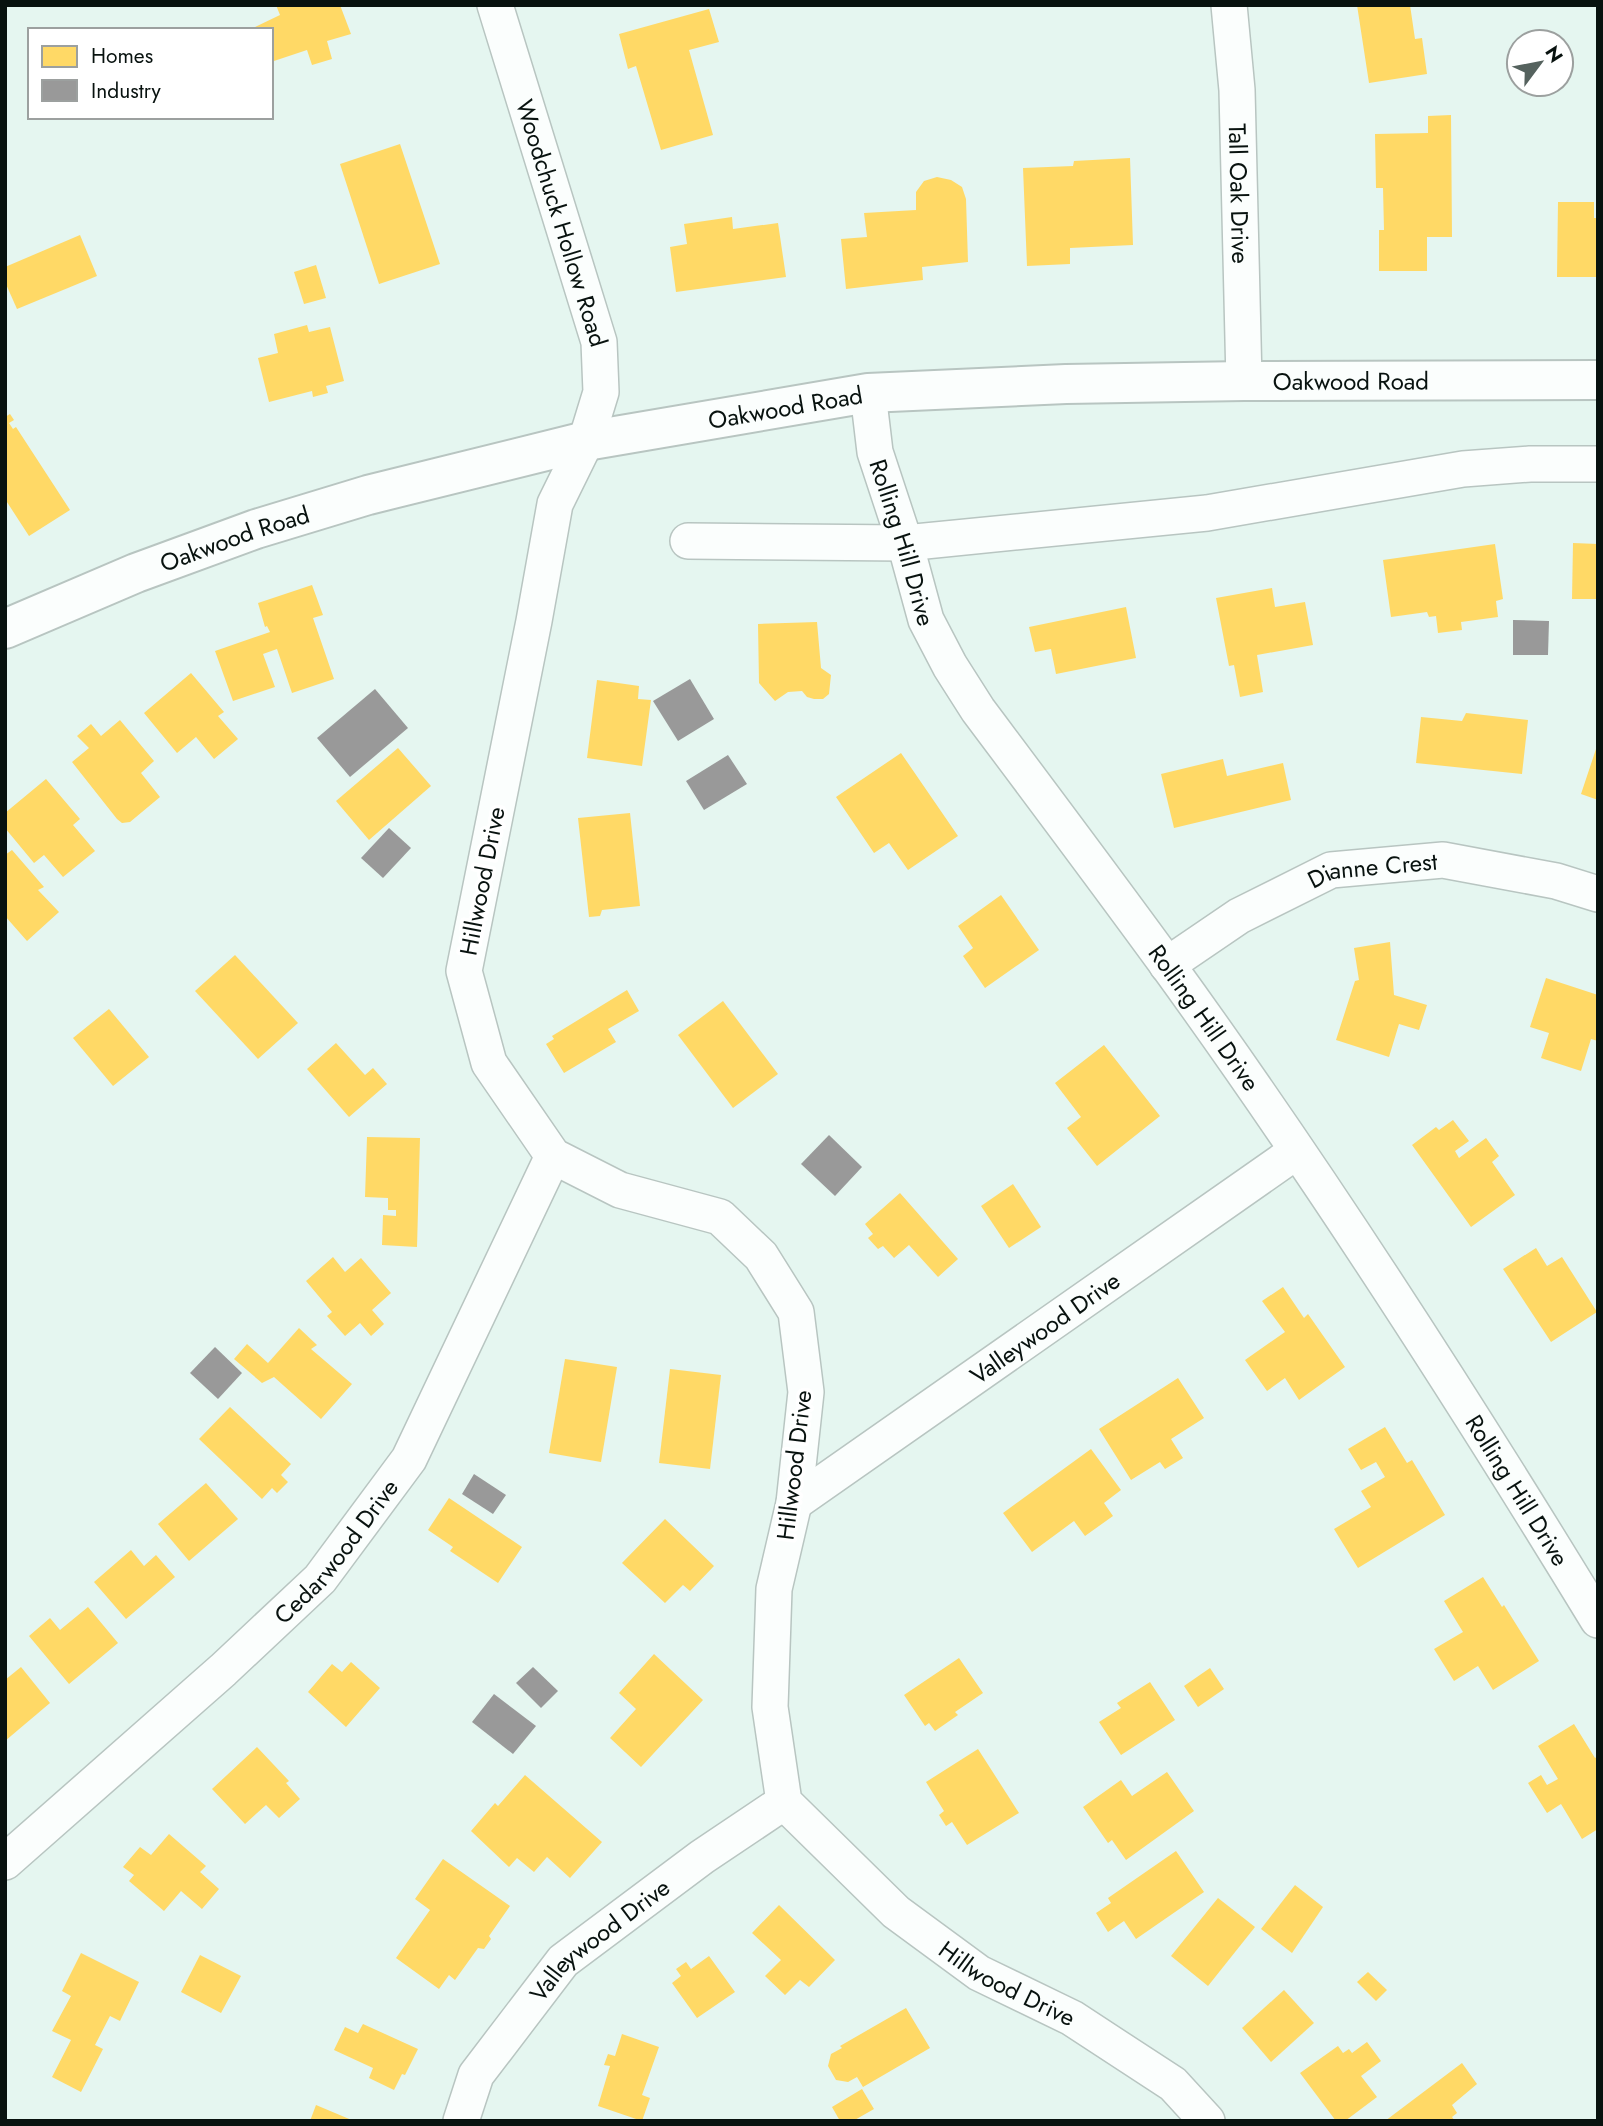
<svg xmlns="http://www.w3.org/2000/svg" width="1603" height="2126" font-family="Jost,sans-serif">
<style>
.homes{fill:#ffd966}
.industry{fill:#999}
.lines{fill:none;stroke-linecap:round;stroke-linejoin:round}
.street-casing{stroke:#b8c5c1;stroke-width:38}
.secondary-casing{stroke:#b8c5c1;stroke-width:42}
.street{stroke:#fbfefd;stroke-width:35}
.secondary{stroke:#fbfefd;stroke-width:38}
.labels{text-anchor:middle;dominant-baseline:central;stroke-width:7;stroke-linejoin:round;paint-order:stroke}
.street-label{font-size:24px;fill:#08120f;stroke:#fff}
</style>
<rect width="100%" height="100%" fill="#e5f6f0"/>
<g class="homes">
<path d="M276,5H340L351,34L327,41L332,59L312,65L307,50L271,62V30H249L280,15Z"/>
<path d="M1357,5H1410L1415,39L1422,38L1427,74L1369,83Z"/>
<path d="M709,9L719,42L689,50L713,135L661,150L636,66L628,69L619,34Z"/>
<path d="M1451,115L1452,237H1427V271H1379V230H1384L1383,188H1376L1375,134L1428,133V116Z"/>
<path d="M400,144L440,264L379,284L340,164Z"/>
<path d="M1130,158L1133,245L1070,248V264L1027,266L1023,168L1073,166L1074,161Z"/>
<path d="M937,177L951,180L962,187L966,199L968,262L922,267L923,280L846,289L841,239L867,237L864,213L916,210V192L924,181Z"/>
<path d="M1558,202H1594V218H1598V277H1557Z"/>
<path d="M732,217L733,229L778,223L786,277L676,292L670,247L687,244L684,224Z"/>
<path d="M80,235L97,276L17,309L5,282V267Z"/>
<path d="M316,265L326,298L304,304L294,272Z"/>
<path d="M307,325L309,332L330,327L344,381L326,386L328,393L313,397L312,391L269,402L258,358L278,353L274,334Z"/>
<path d="M10,414L14,420L9,423L13,429L16,427L70,510L29,536L5,499V417Z"/>
<path d="M1573,543L1598,544V599H1572Z"/>
<path d="M1495,544L1503,599L1496,601L1498,617L1461,622L1462,630L1438,633L1436,616L1429,617L1427,612L1391,617L1383,560Z"/>
<path d="M312,585L323,615L313,618L334,679L292,693L277,649L263,654L275,687L233,701L215,651L270,632L267,626L265,627L258,603Z"/>
<path d="M1272,588L1275,607L1305,602L1313,645L1257,655L1263,692L1240,697L1234,665L1229,666L1216,598Z"/>
<path d="M1126,607L1136,658L1056,674L1051,649L1035,652L1029,627Z"/>
<path d="M817,622L821,668L831,675L829,694L823,699H814L807,697L802,691L788,692L775,701L759,683L758,624Z"/>
<path d="M191,673L224,712L218,716L238,739L214,759L196,737L177,753L144,713Z"/>
<path d="M597,680L639,686L638,699L651,700L642,766L587,758Z"/>
<path d="M1466,713L1528,720L1522,774L1416,763L1421,717L1462,721Z"/>
<path d="M120,720L154,761L141,773L160,797L130,822L122,823L117,819L72,762L89,748L77,736L91,724L101,736Z"/>
<path d="M1597,746H1598V800L1581,794Z"/>
<path d="M398,748L431,786L369,840L336,801Z"/>
<path d="M901,753L958,836L908,870L889,843L874,853L836,797Z"/>
<path d="M1223,759L1227,776L1283,763L1291,800L1174,828L1161,774Z"/>
<path d="M46,779L80,819L73,825L95,851L63,877L44,855L34,863L5,828V813Z"/>
<path d="M630,813L640,906L602,910L600,916L589,917L578,818Z"/>
<path d="M12,850L44,887L38,890L59,912L27,941L5,916V855Z"/>
<path d="M1001,895L1039,950L985,988L963,956L973,948L958,926Z"/>
<path d="M1390,942L1394,995L1427,1005L1419,1030L1399,1024L1389,1057L1336,1040L1355,981L1359,980L1354,948Z"/>
<path d="M235,955L298,1023L258,1059L195,991Z"/>
<path d="M1546,978L1598,995V1041L1591,1039L1581,1071L1541,1058L1549,1033L1530,1027Z"/>
<path d="M627,990L639,1011L608,1029L616,1042L564,1073L546,1044L554,1039L552,1036Z"/>
<path d="M723,1001L778,1074L733,1108L678,1035Z"/>
<path d="M109,1009L149,1057L113,1086L73,1038Z"/>
<path d="M336,1043L365,1075L373,1068L387,1084L349,1117L307,1069Z"/>
<path d="M1104,1045L1160,1116L1097,1166L1067,1128L1081,1117L1055,1083Z"/>
<path d="M1453,1120L1469,1141L1455,1151L1459,1158L1486,1138L1499,1156L1492,1162L1515,1195L1471,1227L1412,1145L1436,1127L1439,1130Z"/>
<path d="M367,1137L420,1138L417,1247L382,1245L383,1215L396,1216V1210H388V1198L365,1197Z"/>
<path d="M1013,1184L1041,1227L1009,1248L981,1206Z"/>
<path d="M900,1193L958,1259L938,1277L909,1245L894,1258L883,1246L878,1249L868,1238L873,1234L865,1224Z"/>
<path d="M1536,1248L1547,1266L1562,1257L1597,1312L1551,1342L1503,1269Z"/>
<path d="M333,1257L345,1272L361,1258L391,1293L372,1310L384,1324L371,1336L360,1323L345,1336L327,1316L332,1312L306,1281Z"/>
<path d="M1283,1287L1304,1318L1308,1314L1345,1367L1299,1400L1285,1378L1267,1391L1245,1360L1285,1332L1262,1301Z"/>
<path d="M299,1328L317,1345L311,1349L352,1384L321,1419L274,1377L262,1383L234,1359L247,1344L268,1363Z"/>
<path d="M565,1359L617,1367L601,1462L549,1453Z"/>
<path d="M670,1369L721,1375L710,1469L659,1463Z"/>
<path d="M1178,1378L1204,1418L1171,1439L1183,1458L1165,1469L1160,1462L1131,1480L1099,1429Z"/>
<path d="M230,1407L291,1464L281,1475L288,1482L277,1493L272,1488L262,1499L199,1439Z"/>
<path d="M1385,1427L1407,1463L1412,1460L1445,1515L1358,1568L1334,1529L1371,1507L1361,1491L1385,1477L1376,1462L1361,1470L1348,1449Z"/>
<path d="M1091,1449L1121,1490L1104,1503L1113,1516L1085,1536L1074,1521L1032,1552L1003,1513Z"/>
<path d="M206,1483L238,1519L189,1561L158,1524Z"/>
<path d="M449,1498L522,1547L498,1583L450,1551L453,1547L428,1530Z"/>
<path d="M665,1519L714,1566L690,1591L683,1585L665,1603L622,1563Z"/>
<path d="M131,1550L144,1566L156,1555L175,1577L126,1619L94,1582Z"/>
<path d="M1483,1577L1502,1607L1504,1605L1539,1661L1493,1690L1478,1666L1454,1681L1434,1649L1463,1632L1444,1601Z"/>
<path d="M88,1607L118,1643L69,1684L29,1636L50,1618L60,1630Z"/>
<path d="M654,1654L703,1700L641,1767L610,1738L636,1709L619,1693Z"/>
<path d="M959,1658L983,1693L955,1712L958,1715L935,1731L929,1723L925,1726L904,1695Z"/>
<path d="M351,1662L380,1688L346,1727L308,1692L332,1664L342,1672Z"/>
<path d="M21,1667L50,1703L5,1741V1680Z"/>
<path d="M1210,1668L1224,1689L1198,1707L1184,1686Z"/>
<path d="M1150,1682L1175,1720L1121,1755L1099,1722L1121,1708L1117,1703Z"/>
<path d="M1574,1724L1595,1758L1598,1756V1829L1582,1839L1561,1804L1547,1813L1528,1783L1541,1775L1547,1785L1558,1779L1538,1746Z"/>
<path d="M257,1747L289,1781L286,1783L300,1799L279,1818L266,1805L245,1824L212,1789Z"/>
<path d="M978,1749L1019,1813L967,1845L952,1822L946,1826L939,1815L944,1811L926,1782Z"/>
<path d="M1167,1772L1194,1811L1126,1860L1112,1840L1108,1843L1083,1807L1121,1780L1132,1796Z"/>
<path d="M525,1775L602,1842L570,1878L547,1857L534,1872L517,1858L509,1867L471,1831L495,1803L498,1806Z"/>
<path d="M169,1834L206,1866L200,1872L219,1889L202,1909L181,1891L164,1911L129,1881L134,1875L123,1867L140,1847L151,1855Z"/>
<path d="M1176,1851L1204,1892L1136,1939L1124,1921L1108,1932L1096,1913L1111,1903L1108,1898Z"/>
<path d="M443,1859L510,1906L489,1936L491,1939L484,1949L478,1948L455,1980L449,1975L439,1989L396,1958L430,1910L415,1899Z"/>
<path d="M1295,1885L1323,1907L1292,1953L1261,1929Z"/>
<path d="M1218,1898L1255,1927L1208,1986L1171,1956Z"/>
<path d="M779,1905L835,1960L809,1987L800,1980L785,1995L765,1976L781,1960L752,1933Z"/>
<path d="M81,1953L139,1982L120,2021L110,2016L95,2045L103,2049L81,2092L52,2077L71,2040L52,2031L71,1996L62,1991Z"/>
<path d="M200,1955L241,1976L221,2013L181,1992Z"/>
<path d="M709,1956L735,1992L697,2018L672,1983L681,1976L676,1969L686,1962L691,1969Z"/>
<path d="M1368,1972L1387,1990L1376,2001L1357,1982Z"/>
<path d="M1284,1990L1314,2023L1271,2062L1242,2028Z"/>
<path d="M906,2008L930,2048L863,2087L857,2077L848,2082L836,2080L828,2066L831,2054L842,2048L840,2046Z"/>
<path d="M363,2024L418,2049L405,2075L402,2074L394,2090L369,2078L373,2068L334,2050L345,2027L358,2033Z"/>
<path d="M622,2034L659,2047L642,2095L650,2098L642,2121L598,2106L610,2066L604,2065L608,2054L615,2056Z"/>
<path d="M1367,2042L1381,2061L1361,2076L1377,2097L1345,2121H1336L1300,2073L1338,2046L1343,2053L1349,2049L1352,2053Z"/>
<path d="M1462,2063L1477,2084L1452,2105L1457,2113L1452,2117L1455,2121H1385Z"/>
<path d="M862,2089L874,2109L853,2121H840L832,2107Z"/>
<path d="M316,2105L354,2121H310Z"/>
</g>
<g class="industry">
<path d="M1513,620L1549,621L1548,655H1513Z"/>
<path d="M690,679L714,719L678,741L653,701Z"/>
<path d="M375,689L408,728L350,777L317,738Z"/>
<path d="M728,755L747,784L704,810L686,781Z"/>
<path d="M389,828L411,848L383,878L361,858Z"/>
<path d="M829,1135L862,1167L835,1196L801,1164Z"/>
<path d="M215,1347L242,1373L218,1399L190,1373Z"/>
<path d="M474,1474L506,1495L493,1514L462,1494Z"/>
<path d="M533,1667L558,1691L541,1708L516,1683Z"/>
<path d="M494,1694L536,1726L513,1754L472,1722Z"/>
</g>
<g class="lines">
<g class="street-casing">
<g id="street">
<path id="s1" d="M495,5L599,342L601,392L586,441L555,504L534,621L464,971L489,1063L553,1156L620,1190L720,1217L761,1256L796,1312L806,1392L794,1503L774,1589L770,1707L784,1802L896,1912L979,1973L1072,2018L1173,2084L1207,2121"/>
<path id="s2" d="M1229,5L1237,90L1244,381"/>
<path id="s3" d="M868,393L875,452L905,543L926,620L950,666L978,710C1041,794 1104,878 1166,963C1320,1175 1462,1397 1598,1620"/>
<path d="M688,541L905,543L1207,513L1463,469L1530,464H1598"/>
<path id="s4" d="M1167,965L1239,916L1331,870L1443,860L1556,881L1598,894"/>
<path id="s5" d="M794,1503L1297,1151"/>
<path id="s6" d="M5,1862L223,1670L320,1579L409,1459L553,1156"/>
<path id="s7" d="M461,2121L476,2075L563,1961L702,1857L784,1802"/>
</g>
</g>
<g class="secondary-casing">
<g id="secondary">
<path id="s8" d="M5,629L136,573L256,529L368,495L586,441L868,393L1066,384L1244,381L1598,380"/>
</g>
</g>
<use href="#street" class="street"/>
<use href="#secondary" class="secondary"/>
</g>
<g class="labels">
<g class="street-label">
<text stroke="none"><textPath href="#s2" startOffset="189">Tall Oak Drive</textPath></text>
<text stroke="none"><textPath href="#s1" startOffset="228">Woodchuck Hollow Road</textPath></text>
<text stroke="none"><textPath href="#s8" startOffset="1381">Oakwood Road</textPath></text>
<text stroke="none"><textPath href="#s8" startOffset="814">Oakwood Road</textPath></text>
<text stroke="none"><textPath href="#s8" startOffset="247">Oakwood Road</textPath></text>
<text stroke="none"><textPath href="#s3" startOffset="154">Rolling Hill Drive</textPath></text>
<text stroke="none"><textPath href="#s4" startOffset="231">Dianne Crest</textPath></text>
<text transform="translate(482 881) rotate(-79)">Hillwood Drive</text>
<text stroke="none"><textPath href="#s3" startOffset="721">Rolling Hill Drive</textPath></text>
<text stroke="none"><textPath href="#s5" startOffset="306">Valleywood Drive</textPath></text>
<text transform="translate(794 1465) rotate(-83)">Hillwood Drive</text>
<text stroke="none"><textPath href="#s3" startOffset="1288">Rolling Hill Drive</textPath></text>
<text stroke="none"><textPath href="#s6" startOffset="455">Cedarwood Drive</textPath></text>
<text stroke="none"><textPath href="#s7" startOffset="233">Valleywood Drive</textPath></text>
<text stroke="none"><textPath href="#s1" startOffset="2294">Hillwood Drive</textPath></text>
</g>
</g>
<rect width="1603" height="2126" fill="none" stroke="#08120f" stroke-width="14"/>
<rect x="28" y="28" width="245" height="91" fill="#ffffff" stroke="#9ca09f" stroke-width="2"/>
<rect x="42" y="46" width="35" height="21" fill="#ffd966" stroke="#9ca09f" stroke-width="2"/>
<text x="91" y="63" font-size="21" fill="#08120f">Homes</text>
<rect x="42" y="80" width="35" height="21" fill="#999999" stroke="#9ca09f" stroke-width="2"/>
<text x="91" y="98" font-size="21" fill="#08120f">Industry</text>
<g transform="translate(1540 63) rotate(58)"><circle r="33" fill="#ffffff" stroke="#9ca09f" stroke-width="2"/>
<path d="M0-5L12 26L0 18L-12 26Z" fill="#55625e"/>
<text y="-10" font-size="19" font-weight="bold" text-anchor="middle" fill="#08120f">N</text>
</g>
</svg>
